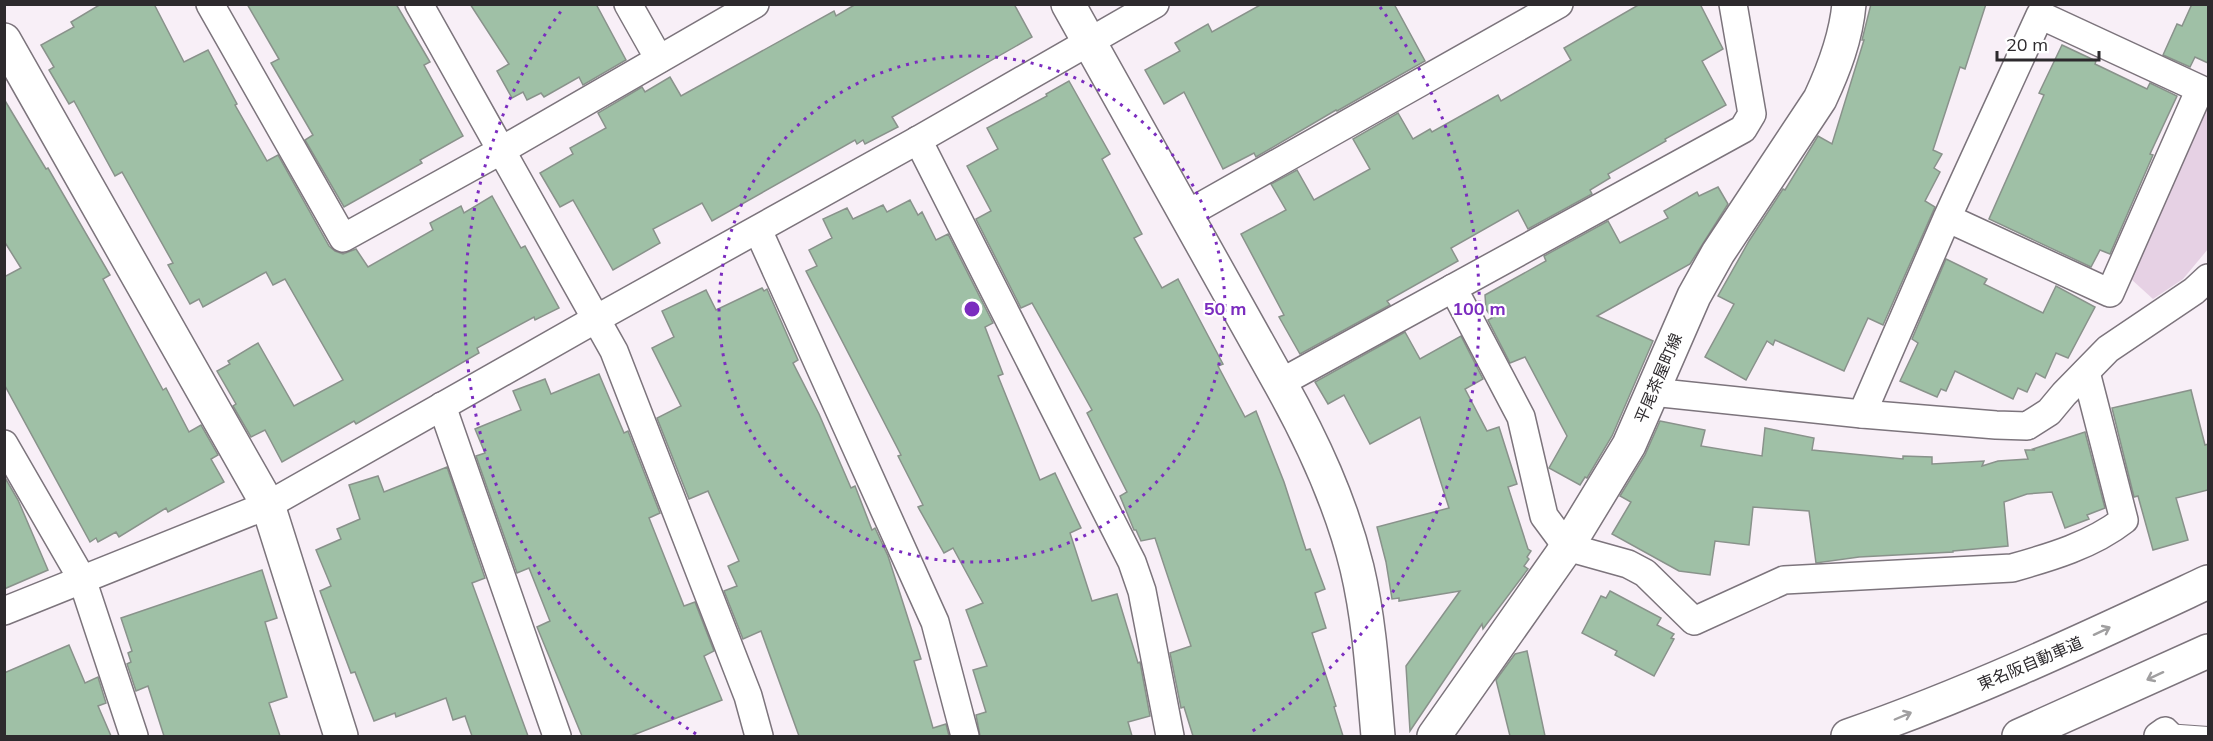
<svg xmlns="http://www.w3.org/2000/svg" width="2213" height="741" font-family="Mulish,'Noto Sans JP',sans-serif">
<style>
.green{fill:#e6d1e4}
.building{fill:#9fc0a6;stroke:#89928b;stroke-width:1.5}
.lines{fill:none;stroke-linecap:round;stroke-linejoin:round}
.service-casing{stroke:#7c747c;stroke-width:16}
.minor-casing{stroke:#7c747c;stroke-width:30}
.tertiary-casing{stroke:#7c747c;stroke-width:36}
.secondary-casing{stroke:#7c747c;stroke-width:36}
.motorway-casing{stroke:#7c747c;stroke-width:36}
.service{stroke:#fff;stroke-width:14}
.minor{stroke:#fff;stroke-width:27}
.tertiary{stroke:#fff;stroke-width:33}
.secondary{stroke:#fff;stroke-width:33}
.motorway{stroke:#fff;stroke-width:33}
.oneway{stroke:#a09fa0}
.ring{fill:none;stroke:#7b2cbf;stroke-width:3;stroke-dasharray:3 6}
.labels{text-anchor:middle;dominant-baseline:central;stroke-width:4.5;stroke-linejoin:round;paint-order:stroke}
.street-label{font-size:16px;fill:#2d2a2d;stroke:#fff}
.centre{fill:#7b2cbf;stroke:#fff;stroke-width:3}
.ring-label{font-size:18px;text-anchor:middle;font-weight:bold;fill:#7b2cbf;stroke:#fff;stroke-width:4.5;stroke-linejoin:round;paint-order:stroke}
</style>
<rect width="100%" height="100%" fill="#f8eff7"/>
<path class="green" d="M2208,100V249L2183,279L2153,299L2131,279Z"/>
<g class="building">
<path d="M101,4H154L184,62L208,50L237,104L235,105L267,161L278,155L329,246L335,251L343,254L356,249L368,267L433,230L430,223L461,206L464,213L492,196L521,248L525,246L559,308L535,320L534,317L477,348L479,353L356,424L354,421L282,462L265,430L251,437L233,406L236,404L217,371L230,364L228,361L258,343L294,406L343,380L285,279L273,285L266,272L203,307L199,299L190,304L168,265L173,263L122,172L115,176L74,101L69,104L49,70L54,67L41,45L74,27L71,22Z"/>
<path d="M247,4H396L430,62L424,65L463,136L420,160L422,163L344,207L305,140L313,135L271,63L279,59Z"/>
<path d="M470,4H596L626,60L583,85L579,77L544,97L541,93L527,100L523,92L512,98L497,71L509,64Z"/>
<path d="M856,4H1014L1032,37L892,117L898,127L865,144L863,140L857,144L855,140L712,221L702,203L653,229L660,243L613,270L573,200L560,207L540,173L573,154L570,148L606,128L598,113L642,87L645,92L670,77L681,96L834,11L836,16Z"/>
<path d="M1262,4H1394L1425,61L1337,111L1336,110L1256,157L1254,153L1223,169L1184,92L1164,104L1145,70L1180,51L1175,43L1208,24L1212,32Z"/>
<path d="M1640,4H1700L1723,49L1702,61L1726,105L1665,139L1666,141L1608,174L1610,178L1590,190L1592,194L1528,229L1518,210L1451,248L1458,261L1387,301L1390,305L1300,354L1279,317L1284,315L1241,234L1286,210L1271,184L1297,170L1314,200L1370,169L1353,139L1398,113L1413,139L1430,129L1432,132L1498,95L1501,101L1571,60L1564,48Z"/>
<path d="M1871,4H1986L1965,69L1960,67L1933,150L1942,154L1934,168L1940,172L1925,201L1935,207L1883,325L1868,318L1844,371L1775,340L1773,345L1767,341L1746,380L1705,357L1734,304L1718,296L1749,241L1783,189L1785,190L1818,136L1832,144L1864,40H1862Z"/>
<path d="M2192,4H2208V63L2195,57L2190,67L2163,55L2177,24L2182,26Z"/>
<path d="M2062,45L2096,61L2095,64L2147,89L2150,83L2177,96L2150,154L2153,155L2110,254L2100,250L2091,267L1989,219L2044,95L2039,93Z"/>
<path d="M1069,81L1110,154L1102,159L1142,234L1134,238L1162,288L1178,279L1223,364L1218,366L1245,417L1256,411L1284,482L1306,550L1310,549L1325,589L1315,593L1326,628L1312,633L1336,706L1334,707L1343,736H1193L1184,707L1181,708L1170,653L1191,646L1155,538L1141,541L1136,530H1134L1120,496L1127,492L1087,413L1092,410L1032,303L1021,308L976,219L991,211L967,166L998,149L987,128L1047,96L1046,94Z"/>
<path d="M4,99L46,169L48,168L110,275L103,279L163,390L166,388L189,432L201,425L218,455L211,459L224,482L168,512L166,508L119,537L116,532L98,542L96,538L90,542L4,384V277L21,268L4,241Z"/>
<path d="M1718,187L1728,204L1690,264L1597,316L1653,341L1612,436L1587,478L1585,477L1580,485L1549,468L1567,436L1525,357L1510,363L1488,320L1492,318L1486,309L1485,295L1546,261L1544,256L1608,221L1620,243L1668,218L1664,211L1697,192L1699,196Z"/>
<path d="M910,200L918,215L922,212L936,240L948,234L993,323L985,327L1003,374L998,376L1040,480L1055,473L1081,528L1070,533L1092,601L1117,594L1138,663L1140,662L1150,716L1128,722L1132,736H980L976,715L986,712L973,670L987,666L966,610L983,603L953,548L944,553L918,507L923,505L898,456L901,455L806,271L817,266L809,250L832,238L823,219L847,208L853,219L883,205L887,212Z"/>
<path d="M1946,259L1987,279L1984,284L2043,313L2056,286L2095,307L2068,358L2056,353L2045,378L2036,373L2027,392L2018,388L2013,399L1955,371L1946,391L1941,389L1937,397L1900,381L1918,343L1912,339Z"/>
<path d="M762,288L764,291L767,289L798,360L793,363L819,414L851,488L855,486L872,530L875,528L888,556L921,659L914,661L933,728L946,724L949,736H799L761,631L743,639L724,591L737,586L728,566L739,561L708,491L689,499L657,418L681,406L652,348L674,337L662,311L706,290L716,310Z"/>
<path d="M1405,332L1420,359L1461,336L1483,379L1465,389L1487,431L1499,427L1517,484L1508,487L1528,549L1531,551L1527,557L1529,559L1524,566L1528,569L1483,629L1482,624L1410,731L1406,666L1460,591L1399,601V598L1392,599L1386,562L1377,527L1449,508L1420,417L1370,444L1344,395L1328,404L1315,382Z"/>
<path d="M599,374L624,433L628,431L660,513L649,518L684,606L695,602L714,651L704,656L722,700L631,736H582L537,627L550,621L529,568L517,573L476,456L485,453L475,429L521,410L513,391L545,379L551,394Z"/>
<path d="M2191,390L2205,445L2208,444V490L2176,498L2188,540L2153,550L2138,496L2134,497L2112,408Z"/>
<path d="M1660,421L1705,430L1701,446L1762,456L1765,428L1814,438L1812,450L1903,459V456L1932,457V464L1984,461L1982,466L1998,461L2028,459L2025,450H2035L2033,449L2085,432L2105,508L2087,515L2089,519L2065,528L2052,492L2027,494L2004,502L2008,546L1953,551V552L1859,557L1816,563L1809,511L1753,507L1749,545L1715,541L1710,575L1679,571L1612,534L1631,502L1620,496L1645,455Z"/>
<path d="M447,467L485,578L472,583L528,736H472L465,716L453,720L446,698L396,717L395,713L374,721L355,672L351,673L320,591L331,586L316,550L341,539L337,529L360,519L349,485L378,476L384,492Z"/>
<path d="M4,476L18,500L48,570L4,589Z"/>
<path d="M262,570L277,618L265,622L287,697L269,703L280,736H164L148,686L136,691L127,664L131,662L128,653L132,651L121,618Z"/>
<path d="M1610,591L1661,618L1657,625L1674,634L1671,638L1674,639L1654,676L1615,655L1617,651L1582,633L1601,596L1606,598Z"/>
<path d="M69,645L85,683L98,677L106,703L98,706L111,736H4V673Z"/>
<path d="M1527,651L1545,736H1510L1496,680L1515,654Z"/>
</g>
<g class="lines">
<g class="service-casing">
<path id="service" d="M2166,731L2208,734"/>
</g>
<g class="minor-casing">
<g id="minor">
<path d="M210,4L343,238L502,150L755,4"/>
<path d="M419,4L614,351L748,696L759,736"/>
<path d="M628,4L659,59"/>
<path d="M918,140L1132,562L1142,591L1170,736"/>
<path d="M1187,214L1559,4"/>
<path d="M758,230L935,622L965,736"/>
<path d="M1453,288L1521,417L1544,516L1567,547L1628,564L1645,573L1694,621L1784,580L2012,568C2051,557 2092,545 2124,520L2086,372"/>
<path d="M1280,383L1743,129L1752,114L1733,4"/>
<path d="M1652,392L1862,414L1996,425L2027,426L2049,412L2064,394L2108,349L2194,291L2208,278"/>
<path d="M442,406L557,736"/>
<path d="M1862,414L1947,218L2040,15L2200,89L2110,293L1947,218"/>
<path d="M4,444L82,579L134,736"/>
<path d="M4,611L268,505L596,319L918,140L1155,4"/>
<path d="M2158,736L2165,731L2170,736"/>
</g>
</g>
<g class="tertiary-casing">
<g id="tertiary">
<path d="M1068,4L1280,383C1313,442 1341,502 1357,568C1370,623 1373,680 1378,736"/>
<path d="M4,40L268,505L341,736"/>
</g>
</g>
<g class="secondary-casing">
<path id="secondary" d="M1434,736L1567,547L1629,445L1694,296L1718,253L1820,99C1834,69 1846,38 1849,4"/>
</g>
<g class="motorway-casing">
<g id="motorway">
<path d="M1848,736C1972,693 2090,637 2208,582"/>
<path d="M2019,736L2208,651"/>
</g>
</g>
<use href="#service" class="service"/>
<use href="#minor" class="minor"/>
<use href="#tertiary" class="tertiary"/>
<use href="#secondary" class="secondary"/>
<use href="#motorway" class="motorway"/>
</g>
<defs><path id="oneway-shaft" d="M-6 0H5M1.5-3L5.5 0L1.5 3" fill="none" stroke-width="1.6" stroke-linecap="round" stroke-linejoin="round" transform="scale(1.5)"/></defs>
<g class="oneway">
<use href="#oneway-shaft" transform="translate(2102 631) rotate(-25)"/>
<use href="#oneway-shaft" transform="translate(2155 676) rotate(155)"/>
<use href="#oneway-shaft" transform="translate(1903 716) rotate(-23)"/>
</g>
<g class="ring">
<circle cx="972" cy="309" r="253"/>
<path d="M696 734A507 507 0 0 1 564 7M1380 7A507 507 0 0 1 1248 734"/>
</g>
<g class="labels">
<g class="street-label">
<text transform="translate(1658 378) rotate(-67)">平尾茶屋町線</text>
<text transform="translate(2030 663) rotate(-23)">東名阪自動車道</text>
</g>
</g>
<circle cx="972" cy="309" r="9" class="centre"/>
<g class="ring-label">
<text x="1225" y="315">50 m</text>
<text x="1479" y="315">100 m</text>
</g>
<rect width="2213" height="741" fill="none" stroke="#2d2a2d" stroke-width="12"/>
<path d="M1997 51v9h102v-9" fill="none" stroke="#2d2a2d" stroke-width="3"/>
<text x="2006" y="51" font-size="18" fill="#2d2a2d" stroke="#ffffff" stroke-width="4.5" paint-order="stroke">20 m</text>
</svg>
